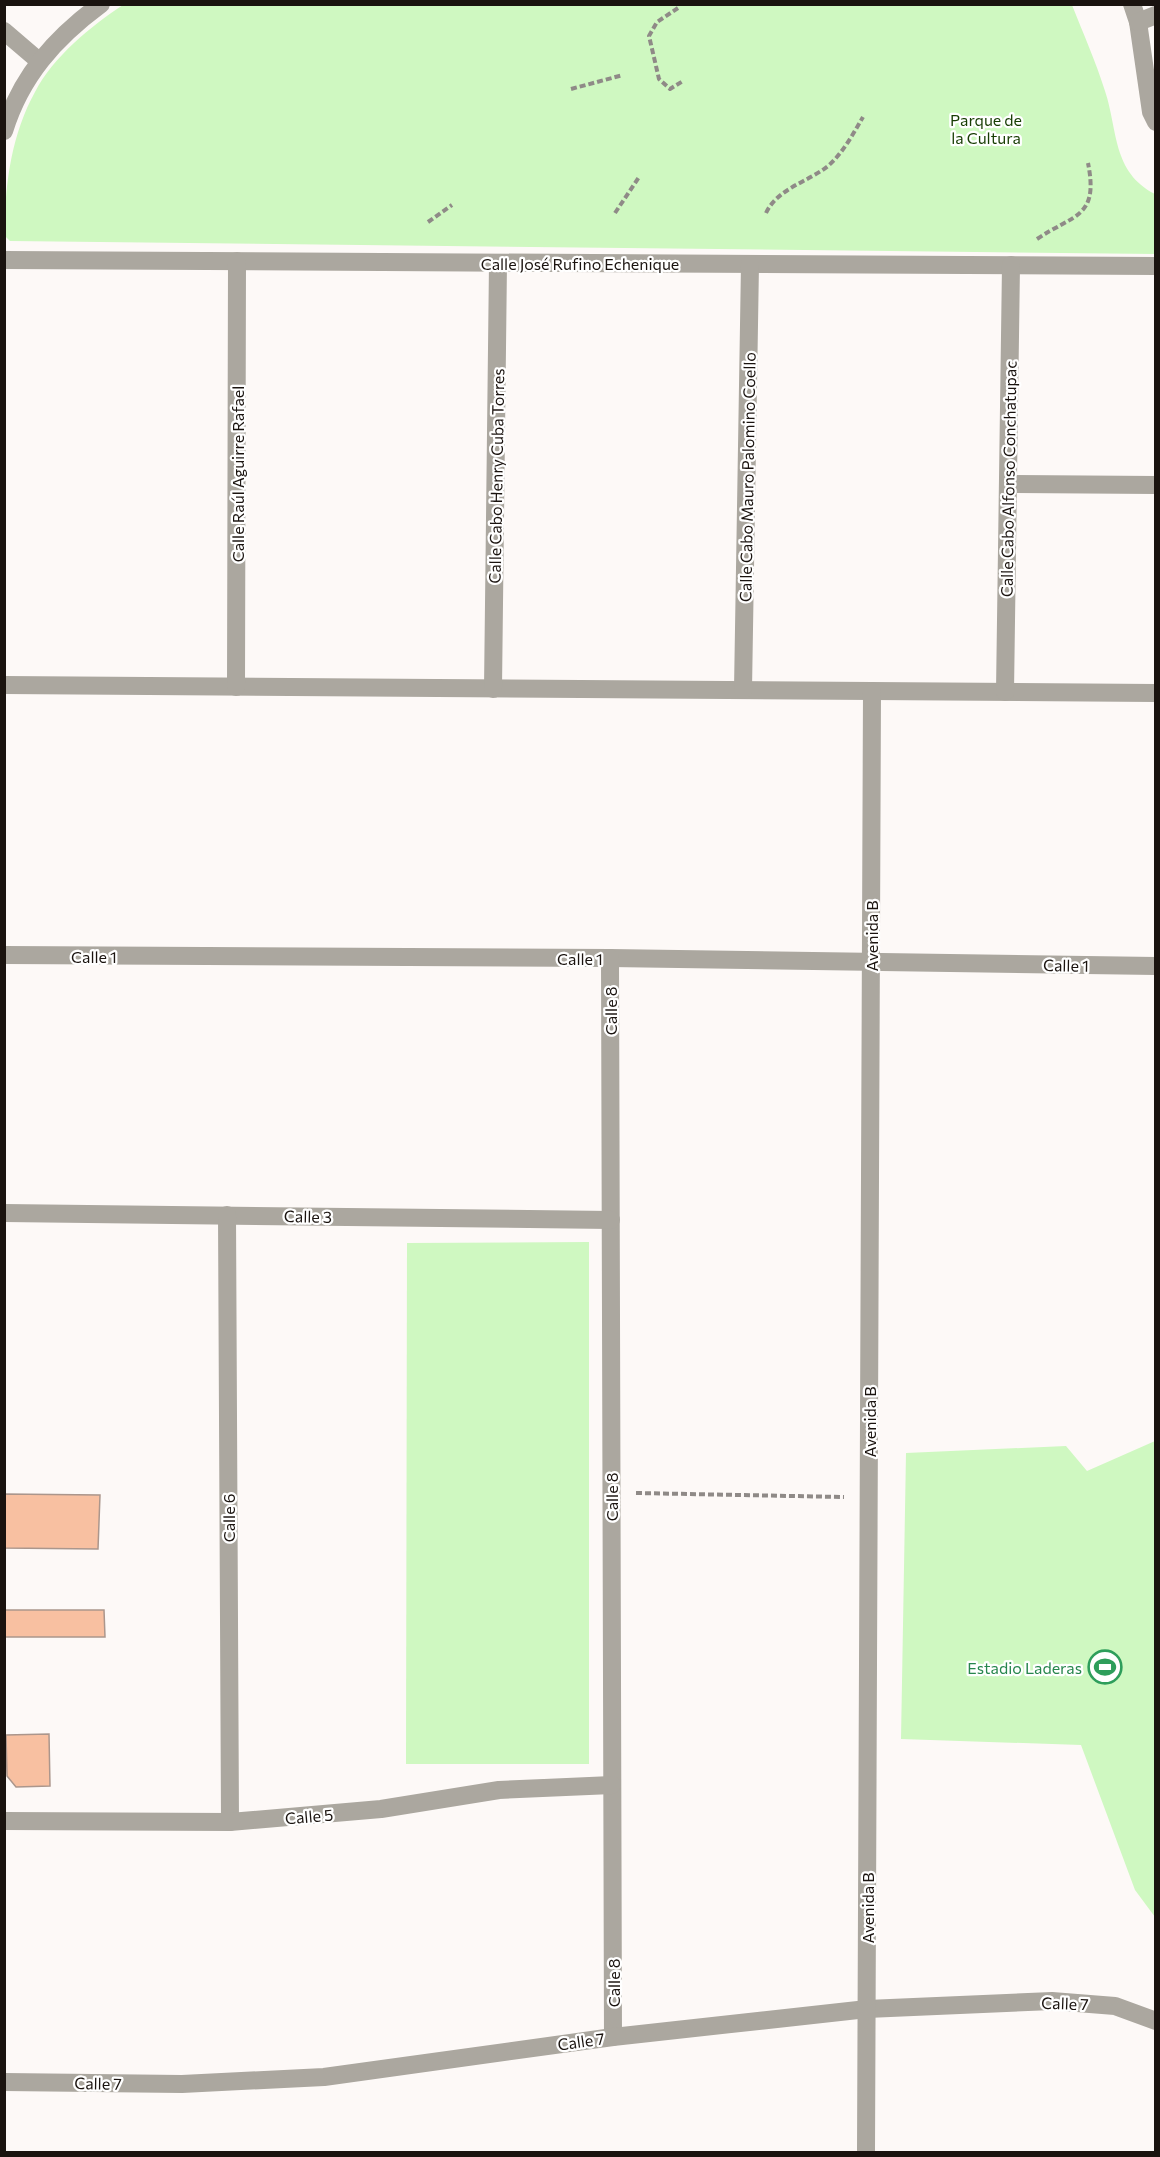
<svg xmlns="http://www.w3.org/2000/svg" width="1160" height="2157" font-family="Commissioner,sans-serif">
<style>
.green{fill:#cff8c1}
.building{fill:#f8c0a1;stroke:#ab968c;stroke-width:1.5}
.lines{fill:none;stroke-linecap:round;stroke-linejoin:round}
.path{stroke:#8f8a87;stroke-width:4;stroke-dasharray:6 3;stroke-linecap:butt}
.minor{stroke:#aba79f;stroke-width:18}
.labels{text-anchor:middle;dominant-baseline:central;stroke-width:4.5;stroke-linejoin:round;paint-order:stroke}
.park-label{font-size:16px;fill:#173d03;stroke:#fff}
.street-label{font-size:16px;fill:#1a130f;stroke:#fff}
.leisure-label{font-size:16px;fill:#27864d;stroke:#fff;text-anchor:end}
</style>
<rect width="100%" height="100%" fill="#fdf9f7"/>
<g class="green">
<path d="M123,5H1072C1083,33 1096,62 1105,91C1118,130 1112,172 1155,194V254L10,241L5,236C4,189 11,135 35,92C53,57 91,26 123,5Z"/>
<path d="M589,1242V1764H406L407,1243Z"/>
<path d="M1155,1441V1917L1135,1890L1081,1745L901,1739L906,1453L1066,1446L1087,1471Z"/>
</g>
<g class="building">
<path d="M4,1494L100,1495L98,1549L4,1548Z"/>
<path d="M4,1610H104L105,1637H4Z"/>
<path d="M49,1734L50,1786L16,1787L7,1776L6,1735Z"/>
</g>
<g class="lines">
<g class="path">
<path d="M678,8L657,22L649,36L659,79L670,89L683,81"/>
<path d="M571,89L623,75"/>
<path d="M615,213L639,177"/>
<path d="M766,213C778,188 808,182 828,166C843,153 853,134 863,117"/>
<path d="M428,222L452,205"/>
<path d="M1037,239C1074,214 1099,218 1088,163"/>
<path d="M636,1493L844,1497"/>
</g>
<g class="minor">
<path d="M1132,4L1138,22L1151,112L1156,122"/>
<path d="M1138,22L1156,15"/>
<path d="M4,31L39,61"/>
<path d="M4,131C21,76 55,38 101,4"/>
<path d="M4,260L1156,266"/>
<path d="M1008,484L1156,485"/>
<path d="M4,685L1156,693"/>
<path d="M236,687L237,261"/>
<path d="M493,689L498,263"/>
<path d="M743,690L750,264"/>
<path d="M1005,692L1011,265"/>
<path d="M4,955L610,958L1156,966"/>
<path d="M610,958L613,2037"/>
<path d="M4,1213L611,1220"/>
<path d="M227,1215L230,1822"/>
<path d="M4,1821L230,1822L381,1809L499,1790L612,1785"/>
<path d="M4,2082L182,2084L324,2077L613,2037L867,2009L1052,2001L1115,2006L1156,2021"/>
<path d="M866,2152L872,691"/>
</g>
</g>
<defs>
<g id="stadium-ring" transform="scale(1.725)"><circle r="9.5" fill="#fff" stroke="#2e9e5b" stroke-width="1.5"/><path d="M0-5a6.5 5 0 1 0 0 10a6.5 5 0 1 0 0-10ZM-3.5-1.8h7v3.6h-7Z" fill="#2e9e5b"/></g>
</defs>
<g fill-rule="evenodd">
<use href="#stadium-ring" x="1105" y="1667"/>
</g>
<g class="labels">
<g class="park-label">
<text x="986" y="119">Parque de<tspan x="986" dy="18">la Cultura</tspan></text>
</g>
<g class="street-label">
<text x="580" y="263">Calle José Rufino Echenique</text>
<text transform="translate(237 474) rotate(-90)">Calle Raúl Aguirre Rafael</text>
<text transform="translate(496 476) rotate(-89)">Calle Cabo Henry Cuba Torres</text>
<text transform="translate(747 477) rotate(-89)">Calle Cabo Mauro Palomino Coello</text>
<text transform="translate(1008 479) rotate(-89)">Calle Cabo Alfonso Conchatupac</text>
<text transform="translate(871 936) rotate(-90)">Avenida B</text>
<text x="94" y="956">Calle 1</text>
<text x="580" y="958">Calle 1</text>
<text transform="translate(1066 965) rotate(1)">Calle 1</text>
<text transform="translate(610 1011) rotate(-90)">Calle 8</text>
<text transform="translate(308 1216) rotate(1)">Calle 3</text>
<text transform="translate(869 1422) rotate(-90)">Avenida B</text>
<text transform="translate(611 1497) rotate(-90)">Calle 8</text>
<text transform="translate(228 1518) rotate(-90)">Calle 6</text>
<text transform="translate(309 1816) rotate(-5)">Calle 5</text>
<text transform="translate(867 1908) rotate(-90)">Avenida B</text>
<text transform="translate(613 1983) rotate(-90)">Calle 8</text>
<text transform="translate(1065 2003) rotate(2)">Calle 7</text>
<text transform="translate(581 2041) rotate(-8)">Calle 7</text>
<text transform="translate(98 2083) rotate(1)">Calle 7</text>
</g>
<g class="leisure-label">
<text x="1082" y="1667">Estadio Laderas</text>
</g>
</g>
<rect width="1160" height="2157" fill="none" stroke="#1a130f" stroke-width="12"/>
</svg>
